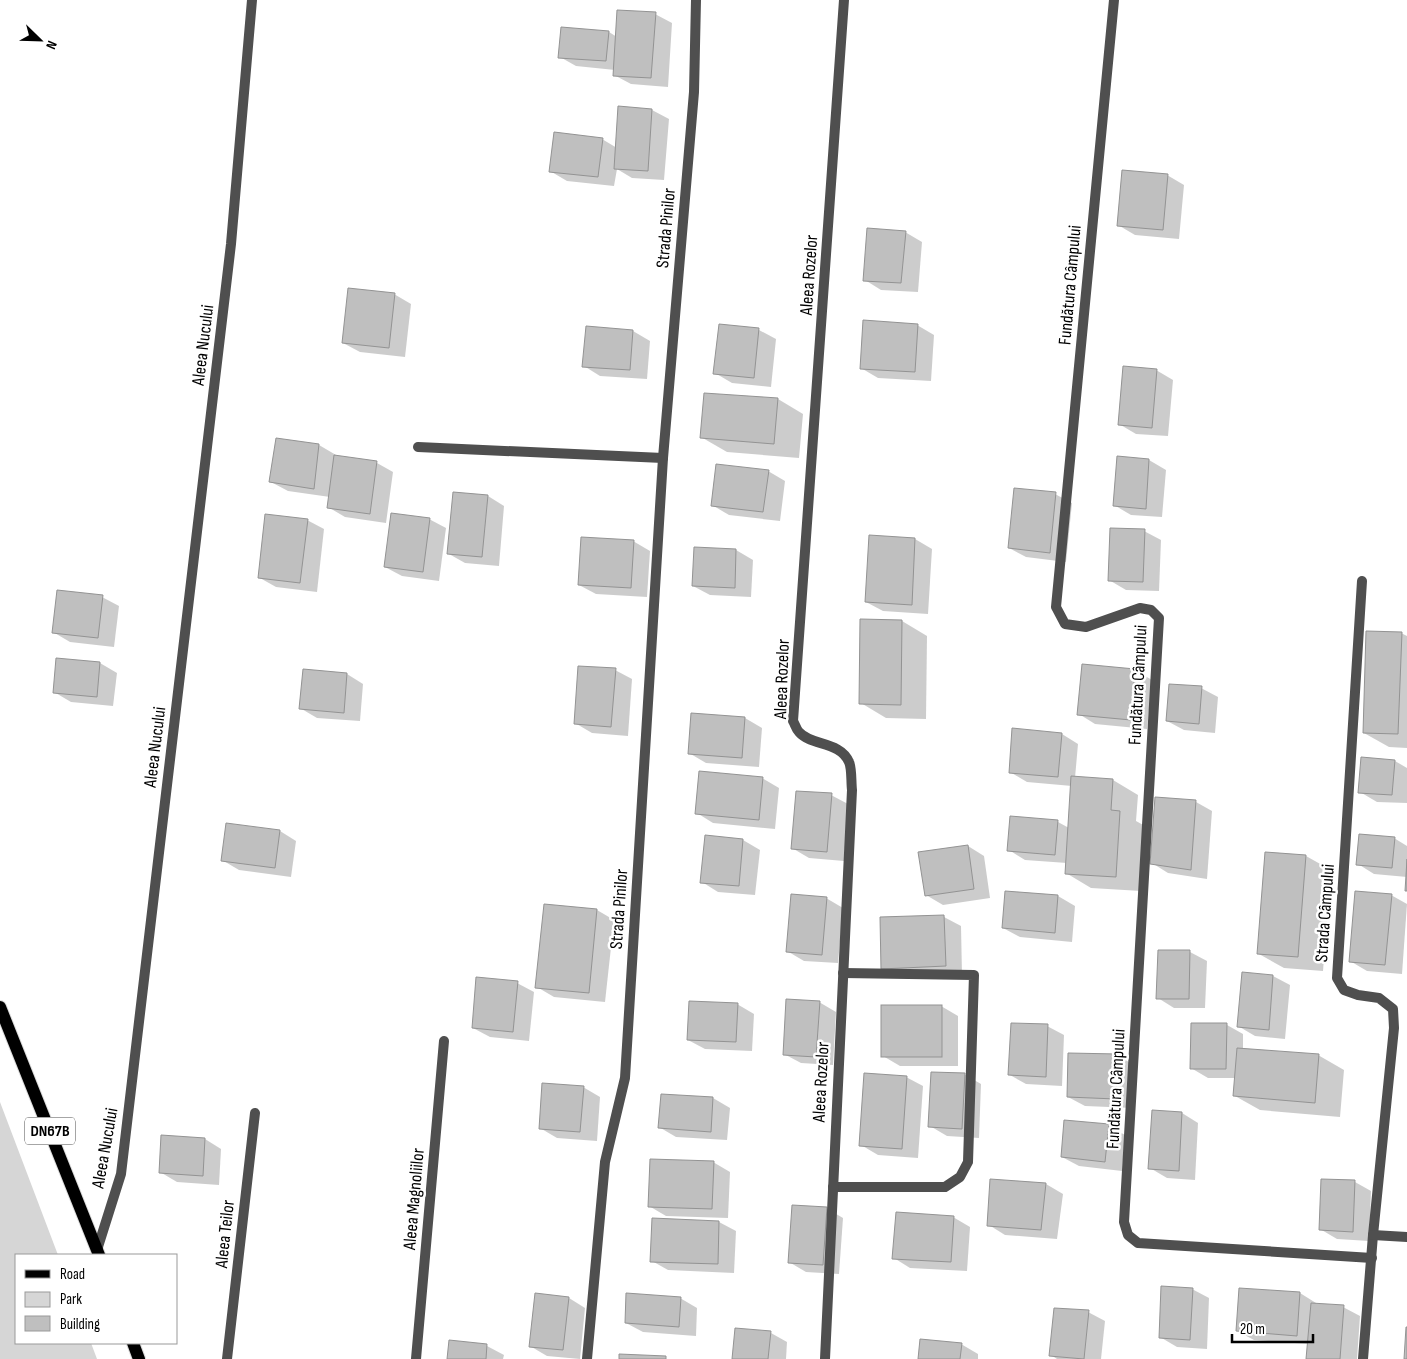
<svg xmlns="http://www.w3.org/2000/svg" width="1407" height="1359" font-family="'Sofia Sans Condensed',sans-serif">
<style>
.green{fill:#d6d6d6}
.shadow{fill:#0003}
.building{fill:#bfbfbf;stroke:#939393}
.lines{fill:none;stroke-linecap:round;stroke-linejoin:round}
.primary-casing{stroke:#dbdbdb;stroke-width:14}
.minor{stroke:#4f4f4f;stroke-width:10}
.primary{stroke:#000;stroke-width:12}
.labels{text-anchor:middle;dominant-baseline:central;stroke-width:5;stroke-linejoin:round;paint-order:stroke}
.shield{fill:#fff;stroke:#4c4c4c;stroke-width:1}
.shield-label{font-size:16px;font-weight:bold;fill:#000}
.street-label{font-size:18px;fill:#000;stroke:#fff}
</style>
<rect width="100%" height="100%" fill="#fff"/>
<path class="green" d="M0,1102L58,1255H16V1343H91L97,1359H0Z"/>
<g class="shadow">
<path d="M655,14L672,23L668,87L631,84L614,75L615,70L576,66L560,57L562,28L609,32L617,37Z"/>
<path d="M652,110L669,119L664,180L632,178L617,169L614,186L567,181L550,171L602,139L617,148Z"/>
<path d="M1167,175L1184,185L1179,239L1135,235L1118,225Z"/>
<path d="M905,232L922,242L918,292L881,290L865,280Z"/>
<path d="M394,294L411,304L405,357L360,352L343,343Z"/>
<path d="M917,325L934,335L931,381L878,378L861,368Z"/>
<path d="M720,326L759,330L776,339L771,387L732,383L715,373Z"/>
<path d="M587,328L633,331L650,341L647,379L600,376L584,366Z"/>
<path d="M1156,370L1173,380L1168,436L1136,434L1119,424Z"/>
<path d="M778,399L803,414L799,458L727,452L701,437Z"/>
<path d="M319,445L336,455L335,457L377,463L393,472L386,523L345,517L328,507L330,497L288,491L271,482Z"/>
<path d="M1149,460L1166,470L1162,517L1131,515L1114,505Z"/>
<path d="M768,471L785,481L780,521L729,515L712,505Z"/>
<path d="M1055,494L1072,503L1066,562L1026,557L1009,548Z"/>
<path d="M488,496L504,506L499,566L465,563L449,554Z"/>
<path d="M429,519L446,528L439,581L402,576L385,567Z"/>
<path d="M307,520L324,529L317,592L276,587L260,578Z"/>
<path d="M1144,531L1161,540L1159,591L1126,590L1109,580Z"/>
<path d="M915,539L932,549L928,614L883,611L866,602Z"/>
<path d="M633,541L650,551L647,597L596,594L579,585Z"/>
<path d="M695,548L736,550L753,560L751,597L710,595L693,586Z"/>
<path d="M102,597L119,606L114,647L70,642L53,632Z"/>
<path d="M862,621H902L927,636L926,719L886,718L861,703Z"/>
<path d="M1401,633L1407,636V748L1389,747L1364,733Z"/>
<path d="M57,659L100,663L117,673L113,706L71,702L54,692Z"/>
<path d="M1084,665L1135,670L1152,680L1147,729L1095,724L1079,714Z"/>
<path d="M615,670L632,679L628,736L592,733L575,723Z"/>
<path d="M347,674L363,684L360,721L317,718L300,708Z"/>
<path d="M1201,688L1218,697L1215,733L1184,730L1167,721Z"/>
<path d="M692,714L745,718L762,728L759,767L706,763L689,753Z"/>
<path d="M1062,734L1078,744L1075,778L1113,780L1138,795L1136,821L1145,826L1141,891L1091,888L1066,873L1067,863L1025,860L1009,850L1058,822L1069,828L1072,786L1027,782L1010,772Z"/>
<path d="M1395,761L1407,768V803L1377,802L1360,792Z"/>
<path d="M762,778L779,788L775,829L713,823L697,813Z"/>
<path d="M831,795L848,804L844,861L809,858L792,848Z"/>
<path d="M1196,802L1212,811L1207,879L1168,873L1152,863Z"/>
<path d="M280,831L296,841L291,877L239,870L222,860Z"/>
<path d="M1394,838L1407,846V891V877L1374,874L1358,864Z"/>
<path d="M743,840L760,850L755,895L718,892L702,882Z"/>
<path d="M968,846L984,856L990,898L943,905L926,895Z"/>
<path d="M1306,856L1331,870L1323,971L1284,968L1259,954Z"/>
<path d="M1006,892L1058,896L1075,906L1072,942L1020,937L1003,928Z"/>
<path d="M1391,895L1407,904L1402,974L1367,971L1350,961Z"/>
<path d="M826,898L843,908L838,963L804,961L787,951Z"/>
<path d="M545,905L597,910L614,920L605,1002L554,997L537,987Z"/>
<path d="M944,917L961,926L962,975L899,978L882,968Z"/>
<path d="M1190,952L1207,961L1205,1008H1174L1158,998Z"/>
<path d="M1243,973L1273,976L1290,985L1285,1039L1255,1036L1238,1026Z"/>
<path d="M517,983L534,992L529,1041L490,1037L473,1028Z"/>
<path d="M819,1002L836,1012L833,1065L801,1063L784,1054Z"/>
<path d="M737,1004L754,1014L752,1051L705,1049L688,1040Z"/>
<path d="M941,1006L958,1016V1066H900L883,1056Z"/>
<path d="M1227,1025L1243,1034V1049L1318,1055L1344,1070L1340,1117L1260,1110L1235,1096L1236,1078H1208L1191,1068Z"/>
<path d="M1047,1026L1064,1035L1062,1086L1026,1084L1010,1075Z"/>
<path d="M1117,1055L1134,1065L1133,1108L1085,1106L1068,1097Z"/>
<path d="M964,1074L981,1084L979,1138L947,1136L930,1126Z"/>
<path d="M906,1077L923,1086L918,1158L878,1155L861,1145Z"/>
<path d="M583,1087L600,1097L597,1141L557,1138L540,1128Z"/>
<path d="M713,1098L730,1108L727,1140L676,1137L659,1127Z"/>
<path d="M1182,1113L1198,1123L1195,1180L1167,1178L1150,1168Z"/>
<path d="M1109,1126L1125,1135L1122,1171L1079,1166L1062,1157Z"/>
<path d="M205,1139L221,1149L219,1185L177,1182L160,1172Z"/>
<path d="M713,1162L730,1172L728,1218L666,1216L649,1206Z"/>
<path d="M991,1180L1046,1184L1063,1194L1057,1239L1005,1235L989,1225Z"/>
<path d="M1355,1182L1371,1191L1369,1241L1337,1239L1320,1229Z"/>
<path d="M826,1208L843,1218L839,1274L806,1272L789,1262Z"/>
<path d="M953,1217L970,1227L967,1271L910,1268L894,1258Z"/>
<path d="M719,1222L736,1231L734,1273L668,1270L652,1261Z"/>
<path d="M1192,1289L1209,1298L1207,1349L1177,1347L1160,1337Z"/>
<path d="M1300,1293L1316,1303V1305L1343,1307L1360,1316L1357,1359H1308L1309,1344L1254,1340L1237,1331Z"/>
<path d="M569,1298L585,1308L580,1359L547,1356L530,1346Z"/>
<path d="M680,1298L697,1308L696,1336L643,1332L626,1323Z"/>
<path d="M1088,1312L1105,1321L1101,1359H1057L1051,1355Z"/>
<path d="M771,1333L787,1342L786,1359H733Z"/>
<path d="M450,1341L487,1346L504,1355L503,1359H448Z"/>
<path d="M961,1344L978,1354V1359H919Z"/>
</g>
<g class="building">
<path d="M617,10L656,12L651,78L613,76Z"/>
<path d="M561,27L609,31L606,61L558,58Z"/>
<path d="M618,106L652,109L648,171L614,169Z"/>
<path d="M554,132L603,138L598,177L549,172Z"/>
<path d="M1122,170L1168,174L1163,230L1117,226Z"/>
<path d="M867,228L906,231L901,283L863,281Z"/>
<path d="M348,288L395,293L389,348L342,343Z"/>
<path d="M863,320L918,324L915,372L860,369Z"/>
<path d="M719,324L759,328L754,378L713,374Z"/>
<path d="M586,326L633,330L630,370L582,367Z"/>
<path d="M1123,366L1157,369L1152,428L1118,425Z"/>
<path d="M704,393L778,398L774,444L700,438Z"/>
<path d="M276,438L319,444L314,489L269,482Z"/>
<path d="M334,455L377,461L370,514L327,508Z"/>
<path d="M1117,456L1149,459L1146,509L1113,506Z"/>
<path d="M716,464L769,470L763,512L711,506Z"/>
<path d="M1014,488L1056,492L1050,553L1008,548Z"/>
<path d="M453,492L488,495L482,557L447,554Z"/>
<path d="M391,513L430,518L423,572L384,567Z"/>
<path d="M265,514L308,519L300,583L258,578Z"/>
<path d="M1110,528L1145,529L1143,582L1108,581Z"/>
<path d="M869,535L915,538L912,605L865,602Z"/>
<path d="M581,537L634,540L631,588L578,585Z"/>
<path d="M694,547L736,549L735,588L692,586Z"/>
<path d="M57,590L103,595L98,638L52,633Z"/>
<path d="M860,619L902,620L901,705L859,704Z"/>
<path d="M1366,631L1402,632L1398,734L1363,733Z"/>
<path d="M56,658L100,662L97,697L53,693Z"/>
<path d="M1082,664L1135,669L1131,720L1077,715Z"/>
<path d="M578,666L616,668L611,727L574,724Z"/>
<path d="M303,669L347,673L344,713L299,709Z"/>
<path d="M1169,684L1202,686L1199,724L1166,721Z"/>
<path d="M691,713L745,717L742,758L688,754Z"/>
<path d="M1012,728L1062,733L1058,777L1009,773Z"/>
<path d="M1361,757L1395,760L1392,795L1358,793Z"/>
<path d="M699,771L763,777L759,820L695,814Z"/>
<path d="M1071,776L1113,779L1111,810L1120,811L1116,877L1065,874Z"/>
<path d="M796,791L832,793L827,852L791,849Z"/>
<path d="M1155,797L1196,800L1191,870L1150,864Z"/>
<path d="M1010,816L1058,820L1055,855L1007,851Z"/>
<path d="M226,823L280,830L275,868L221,861Z"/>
<path d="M1359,834L1395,837L1392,868L1356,865Z"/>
<path d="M705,835L743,839L739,886L700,883Z"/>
<path d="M968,845L974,889L925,896L918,852Z"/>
<path d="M1265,852L1306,855L1298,957L1257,954Z"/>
<path d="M1407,859V891H1405Z"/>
<path d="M1005,891L1058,895L1055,933L1002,928Z"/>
<path d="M1355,891L1392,894L1385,965L1349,962Z"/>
<path d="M791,894L827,897L822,955L786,952Z"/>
<path d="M544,904L597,909L589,993L535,988Z"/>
<path d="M944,915L946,966L881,969L880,917Z"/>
<path d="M1158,950H1190L1189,999H1156Z"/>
<path d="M1242,972L1273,975L1269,1030L1237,1027Z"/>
<path d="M476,977L518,981L513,1032L472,1028Z"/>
<path d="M786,999L820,1001L816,1057L783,1055Z"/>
<path d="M689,1001L738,1003L736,1042L687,1040Z"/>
<rect x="881" y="1005" width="61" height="52"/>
<path d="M1011,1023L1048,1024L1046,1077L1008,1075Z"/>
<path d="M1191,1023H1227L1226,1069H1190Z"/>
<path d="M1237,1048L1319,1054L1315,1103L1233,1096Z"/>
<path d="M1068,1053L1118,1054L1116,1099L1067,1097Z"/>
<path d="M931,1072L965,1073L962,1129L928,1127Z"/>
<path d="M864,1073L907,1076L902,1149L859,1146Z"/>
<path d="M542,1083L584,1086L580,1132L539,1129Z"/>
<path d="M661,1094L713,1097L711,1132L658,1128Z"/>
<path d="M1152,1110L1182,1112L1179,1171L1148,1169Z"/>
<path d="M1064,1120L1109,1124L1105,1162L1061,1157Z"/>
<path d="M161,1135L205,1138L203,1176L159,1173Z"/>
<path d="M650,1159L714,1161L712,1209L648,1207Z"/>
<path d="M990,1179L1046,1183L1041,1230L987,1226Z"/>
<path d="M1321,1179L1355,1180L1353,1232L1319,1230Z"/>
<path d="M792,1205L827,1207L823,1265L788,1263Z"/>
<path d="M896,1212L954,1216L951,1262L892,1259Z"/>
<path d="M652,1218L719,1221L718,1264L650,1262Z"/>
<path d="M1161,1286L1193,1288L1190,1340L1159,1338Z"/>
<path d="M1239,1288L1300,1292L1297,1336L1236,1331Z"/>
<path d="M535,1293L569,1297L563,1350L529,1347Z"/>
<path d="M626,1293L681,1297L679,1327L625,1323Z"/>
<path d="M1311,1303L1344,1305L1340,1359H1306Z"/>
<path d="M1054,1308L1089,1310L1084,1359L1049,1356Z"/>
<path d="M1406,1327H1407V1359H1404Z"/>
<path d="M735,1328L771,1331L768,1359H732Z"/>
<path d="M920,1339L962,1343L960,1359H918Z"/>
<path d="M449,1340L487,1344L486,1359H447Z"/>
<path d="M619,1354L666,1356V1359H619Z"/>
</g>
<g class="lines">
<g class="primary-casing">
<g id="primary">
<path d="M0,1007L99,1255"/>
<path d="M133,1343L139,1359"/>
</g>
</g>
<g class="minor">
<path d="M1114,0L1056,607L1065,624L1086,627L1140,608L1151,610L1159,618L1124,1222L1128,1235L1138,1243L1372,1258"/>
<path d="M418,447L663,458"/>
<path d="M1362,581L1337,978L1344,990L1358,995L1379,998L1393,1009L1394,1028L1373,1235L1363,1359"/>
<path d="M833,1187H945L960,1177L968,1162L974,975L843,973"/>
<path d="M1373,1235L1407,1237"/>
<path d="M97,1250L121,1174L231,244L252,0"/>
<path d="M227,1359L255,1113"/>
<path d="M416,1359L444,1041"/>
<path d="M587,1359L605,1162L625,1078L663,458L694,92L696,0"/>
<path d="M825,1359L852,790C851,782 852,768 849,762C840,741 811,746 799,732C796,729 795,724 793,721L844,0"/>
</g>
<use href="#primary" class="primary"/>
</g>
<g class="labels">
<rect class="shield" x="25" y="1117.5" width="50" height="27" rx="4"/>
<g class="shield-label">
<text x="50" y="1131">DN67B</text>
</g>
<g class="street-label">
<text transform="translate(666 228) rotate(-85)">Strada Pinilor</text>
<text transform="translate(809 275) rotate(-86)">Aleea Rozelor</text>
<text transform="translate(1070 285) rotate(-85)">Fundătura Câmpului</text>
<text transform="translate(203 345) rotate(-83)">Aleea Nucului</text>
<text transform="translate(782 679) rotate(-88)">Aleea Rozelor</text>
<text transform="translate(1138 685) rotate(-87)">Fundătura Câmpului</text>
<text transform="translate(155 747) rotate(-83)">Aleea Nucului</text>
<text transform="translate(619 909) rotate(-86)">Strada Pinilor</text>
<text transform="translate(1325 913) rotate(-86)">Strada Câmpului</text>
<text transform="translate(821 1082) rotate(-87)">Aleea Rozelor</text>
<text transform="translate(1116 1089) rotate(-87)">Fundătura Câmpului</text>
<text transform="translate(105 1148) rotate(-80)">Aleea Nucului</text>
<text transform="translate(414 1199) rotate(-85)">Aleea Magnoliilor</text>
<text transform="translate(225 1234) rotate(-84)">Aleea Teilor</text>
</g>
</g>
<rect x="15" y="1254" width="162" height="90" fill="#ffffff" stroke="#999999"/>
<rect x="25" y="1270" width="25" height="8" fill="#000000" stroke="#999999"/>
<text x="60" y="1279" font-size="15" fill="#000000">Road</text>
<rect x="25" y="1292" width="25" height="15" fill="#d6d6d6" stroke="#999999"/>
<text x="60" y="1304" font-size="15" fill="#000000">Park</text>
<rect x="25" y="1316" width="25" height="15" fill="#bfbfbf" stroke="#999999"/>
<text x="60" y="1329" font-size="15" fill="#000000">Building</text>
<g transform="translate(40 40) rotate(113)" stroke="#ffffff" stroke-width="4" paint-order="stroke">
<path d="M0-4L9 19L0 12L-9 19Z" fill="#000000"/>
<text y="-8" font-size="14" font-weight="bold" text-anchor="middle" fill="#000000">N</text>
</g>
<path d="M1232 1334v8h81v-8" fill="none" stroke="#000000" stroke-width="2.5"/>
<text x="1240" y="1334" font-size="15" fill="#000000" stroke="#ffffff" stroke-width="4" paint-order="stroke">20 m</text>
</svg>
